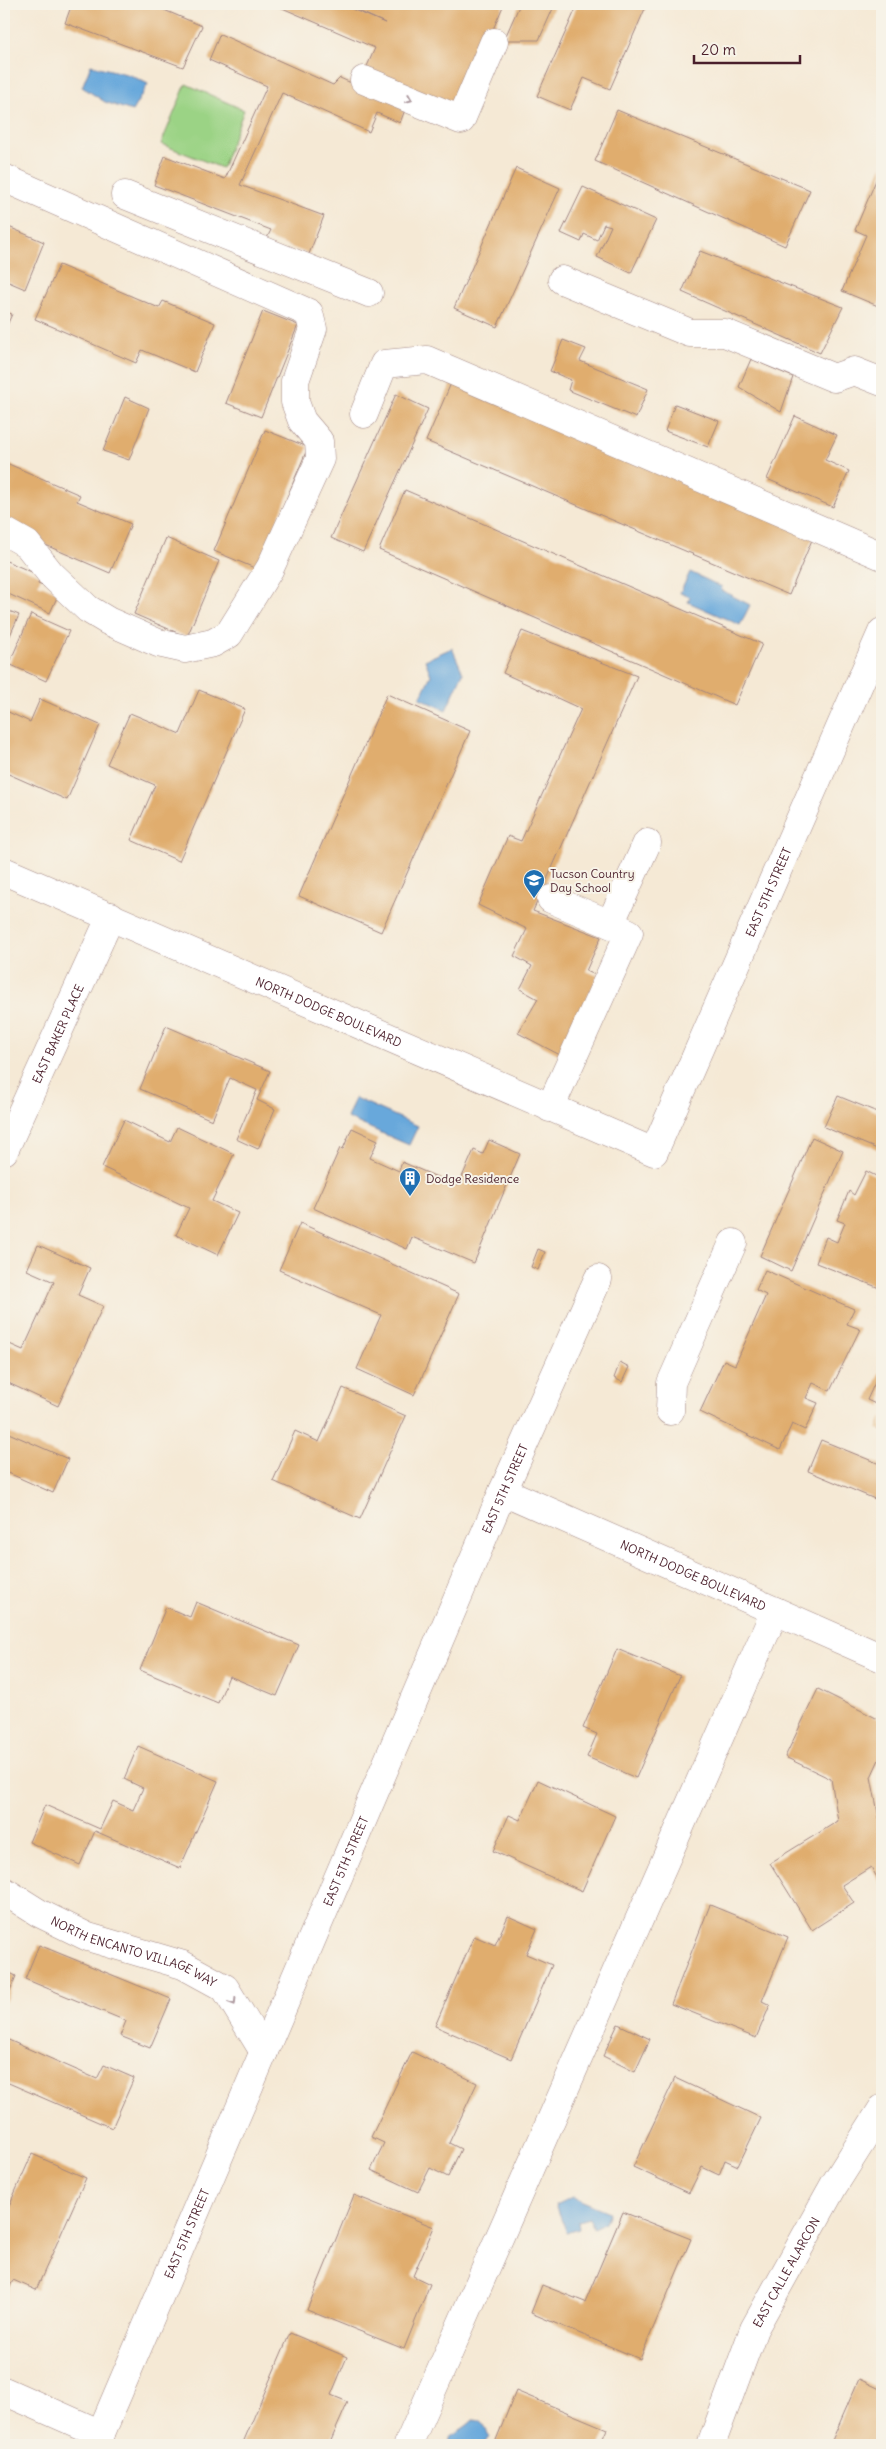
<svg xmlns="http://www.w3.org/2000/svg" width="886" height="2449" font-family="Delius,sans-serif">
<style>
.green{fill:#9bd385;stroke:#727958}
.water{fill:#68a8db;stroke:#596483}
.building{fill:#e0ad6e}
.lines{fill:none;stroke-linecap:round;stroke-linejoin:round}
.minor-casing{stroke:#a08480;stroke-width:29}
.minor{stroke:#fff;stroke-width:28}
.oneway{stroke:#ae9aa0}
.labels{text-anchor:middle;dominant-baseline:central;stroke-width:4;stroke-linejoin:round;paint-order:stroke}
.poi-label{font-size:12px;fill:#4a1f2b;stroke:#f7f3e8;text-anchor:start}
.street-label{font-size:12px;fill:#4a1f2b;stroke:#f7f3e8}
</style>
<rect width="100%" height="100%" fill="#f7f3e8"/>
<filter id="ink" filterUnits="userSpaceOnUse"><feTurbulence type="fractalNoise" baseFrequency=".02" numOctaves="2"/><feDisplacementMap in="SourceGraphic" scale="10" xChannelSelector="R" yChannelSelector="G"/><feConvolveMatrix kernelMatrix="1 2 1 2 8 2 1 2 1" color-interpolation-filters="sRGB"/></filter>
<filter id="wash" filterUnits="userSpaceOnUse"><feTurbulence type="fractalNoise" baseFrequency=".0096" numOctaves="4" result="noise"/><feDisplacementMap in="SourceGraphic" scale="20" xChannelSelector="R" yChannelSelector="G"/><feGaussianBlur stdDeviation="1.12" result="paint"/><feColorMatrix in="noise" values="0 0 0 0 0 0 0 0 0 0 0 0 0 0 0 0 0 1.4 0 .05"/><feComposite in="paint" operator="in"/></filter>
<g filter="url(#wash)">
<rect width="100%" height="100%" fill="#f5e9d5"/>
<path class="green" d="M186,84L244,110L222,168L161,144Z"/>
<g class="water">
<path d="M91,65L130,75L148,84L132,111L105,102L82,87Z"/>
<path d="M690,572L722,587L721,590L750,605L740,625L688,602L690,597L680,593Z"/>
<path d="M452,648L463,673L446,710L420,698L431,675L425,660Z"/>
<path d="M355,1098L418,1126L409,1145L347,1118Z"/>
<path d="M573,2197L609,2212L605,2223L594,2228L589,2218L578,2221L579,2229L567,2233L556,2205Z"/>
<path d="M473,2420C483,2420 485,2428 489,2436L482,2445H449V2437C458,2431 465,2428 473,2420Z"/>
</g>
<g id="blocks">
<g class="building">
<path d="M72,4H150L202,26L183,67L65,23Z"/>
<path d="M273,4H340L385,23L343,4H504L458,110L365,71L375,48Z"/>
<path d="M520,4H555L539,40H504Z"/>
<path d="M578,4H647L610,89L584,78L570,110L537,96Z"/>
<path d="M220,34L333,85L340,78L406,107L400,123L377,113L369,132L282,93L240,185L324,216L309,254L267,238L271,230L154,185L165,156L225,179L267,86L209,60Z"/>
<path d="M617,110L810,190L785,246L595,161Z"/>
<path d="M882,166V296L878,306L842,291L866,235L855,230Z"/>
<path d="M516,168L560,188L497,327L454,308Z"/>
<path d="M583,187L656,220L631,273L597,257L611,226L604,224L597,240L584,234L581,242L561,233Z"/>
<path d="M4,225L44,242L25,289L4,280Z"/>
<path d="M700,251L843,307L820,353L682,292Z"/>
<path d="M59,265L159,308L163,301L215,323L195,372L142,350L136,363L35,319Z"/>
<path d="M4,311L12,314L4,332Z"/>
<path d="M263,311L298,325L261,417L226,403Z"/>
<path d="M563,340L586,349L580,361L648,389L636,418L568,390L571,380L550,371Z"/>
<path d="M751,359L793,377L781,412L739,387Z"/>
<path d="M452,381L814,535L789,595L426,441Z"/>
<path d="M396,394L428,409L363,552L331,538Z"/>
<path d="M125,397L149,408L129,460L103,451Z"/>
<path d="M675,404L719,421L708,447L665,431Z"/>
<path d="M795,416L837,435L825,460L849,471L833,507L767,479Z"/>
<path d="M265,430L308,447L257,569L214,551Z"/>
<path d="M4,462L80,495L77,501L131,524L110,573L4,527Z"/>
<path d="M405,490L762,644L735,705L379,550Z"/>
<path d="M166,538L219,561L187,637L134,614Z"/>
<path d="M4,560L41,576L38,584L59,593L50,613L4,592Z"/>
<path d="M4,609L19,615L4,649Z"/>
<path d="M31,614L69,631L46,681L9,664Z"/>
<path d="M522,631L637,676L533,911L601,937L586,971L598,976L560,1055L518,1033L538,999L520,989L532,966L514,956L527,929L478,905L508,836L521,841L581,709L503,673Z"/>
<path d="M199,690L245,709L179,861L131,840L155,785L107,764L130,713L180,734Z"/>
<path d="M387,694L470,731L381,932L299,896Z"/>
<path d="M40,699L100,725L67,800L4,772V710L30,722Z"/>
<path d="M166,1026L270,1071L257,1100L275,1109L258,1149L236,1139L257,1090L230,1078L212,1120L140,1089Z"/>
<path d="M838,1096L882,1114V1151L824,1127Z"/>
<path d="M124,1120L170,1142L177,1127L234,1154L212,1201L238,1213L218,1255L176,1235L189,1208L102,1167Z"/>
<path d="M352,1128L378,1140L370,1158L399,1171L402,1162L458,1186L474,1150L483,1154L489,1140L520,1154L474,1263L412,1237L407,1249L313,1208L340,1148L343,1149Z"/>
<path d="M812,1137L843,1151L791,1271L760,1256Z"/>
<path d="M866,1171L882,1179V1289L816,1263L826,1237L837,1242L845,1223L837,1220L849,1191L854,1195Z"/>
<path d="M300,1223L459,1294L414,1395L357,1369L381,1315L279,1270Z"/>
<path d="M38,1245L90,1268L78,1295L103,1306L58,1406L4,1381L5,1342L23,1350L54,1282L27,1270Z"/>
<path d="M538,1249L545,1252L538,1270L531,1267Z"/>
<path d="M765,1270L854,1309L847,1324L860,1329L830,1391L813,1383L806,1398L818,1403L805,1430L792,1424L780,1450L700,1412L724,1360L735,1365L766,1295L756,1290Z"/>
<path d="M620,1362L629,1367L622,1382L614,1378Z"/>
<path d="M882,1367V1407L867,1400Z"/>
<path d="M343,1388L406,1416L360,1519L273,1481L295,1431L319,1442Z"/>
<path d="M882,1416V1431L877,1429Z"/>
<path d="M4,1431L68,1459L53,1493L4,1471Z"/>
<path d="M821,1440L882,1465V1502L808,1471Z"/>
<path d="M196,1602L299,1645L277,1696L229,1676L218,1703L140,1670L166,1607L190,1617Z"/>
<path d="M617,1649L680,1676L636,1778L587,1757L597,1734L583,1728Z"/>
<path d="M818,1689L882,1721V1753L871,1777L879,1818L882,1823V1886L871,1867L842,1885L854,1903L812,1930L770,1863L838,1821L831,1779L785,1757Z"/>
<path d="M138,1746L218,1781L180,1868L95,1831L80,1865L29,1842L45,1805L100,1829L113,1801L133,1810L143,1788L124,1779Z"/>
<path d="M538,1780L615,1816L582,1891L493,1851L509,1815L520,1820Z"/>
<path d="M710,1905L788,1937L762,2001L770,2005L756,2038L671,2004Z"/>
<path d="M508,1916L537,1929L526,1954L552,1965L511,2059L435,2026L474,1936L495,1945Z"/>
<path d="M39,1945L171,1999L150,2048L120,2036L126,2021L25,1979Z"/>
<path d="M4,1970L16,1976L4,2005Z"/>
<path d="M618,2024L650,2039L635,2072L603,2056Z"/>
<path d="M4,2038L97,2079L104,2065L134,2078L112,2128L4,2081Z"/>
<path d="M412,2052L477,2083L449,2143L461,2149L448,2177L430,2168L418,2192L371,2170L384,2143L371,2137Z"/>
<path d="M675,2078L761,2118L738,2166L725,2160L719,2175L702,2167L689,2193L633,2167Z"/>
<path d="M32,2154L86,2178L36,2290L13,2280L4,2301V2217Z"/>
<path d="M354,2195L434,2227L413,2276L430,2284L404,2349L307,2310Z"/>
<path d="M623,2212L691,2239L640,2359L531,2313L542,2285L585,2302Z"/>
<path d="M290,2333L347,2357L331,2395L348,2402L329,2445H242Z"/>
<path d="M859,2379L882,2390V2445H830Z"/>
<path d="M516,2391L607,2429L600,2445H494Z"/>
</g>
</g>
</g>
<g filter="url(#ink)">
<use href="#blocks" fill-opacity="0" stroke="#a08480" stroke-width="1"/>
<g class="lines">
<g class="minor-casing">
<g id="minor">
<path d="M364,80L461,120L494,42"/>
<path d="M4,178L309,313L313,329L295,381V402L302,421L319,441L320,459L270,568L229,634L213,643L185,649L158,643L108,621L88,609L51,574L27,544L4,531"/>
<path d="M125,195L369,293"/>
<path d="M562,280L690,333H725L834,378L854,371L882,382"/>
<path d="M364,414L384,364L427,360L882,556"/>
<path id="s1" d="M4,871L654,1152L882,632"/>
<path d="M551,899L610,924"/>
<path d="M550,1108L629,933L610,924L647,843"/>
<path id="s2" d="M4,1151L111,916"/>
<path d="M670,1411L671,1383L733,1243"/>
<path id="s3" d="M503,1491L882,1658"/>
<path id="s4" d="M4,1891L39,1913L88,1937L183,1965L225,1988L264,2052"/>
<path d="M4,2391L101,2434"/>
<path id="s5" d="M96,2445L503,1491L598,1279"/>
<path d="M408,2445L775,1611"/>
<path id="s6" d="M711,2445L754,2329L834,2185L882,2109"/>
</g>
</g>
<use href="#minor" class="minor"/>
</g>
<defs><path id="oneway-chevron" d="M-2-3.5L2.5 0L-2 3.5" fill="none" stroke-width="1.6" stroke-linecap="round" stroke-linejoin="round" transform="scale(1.25)"/></defs>
<g class="oneway">
<use href="#oneway-chevron" transform="translate(409 99) rotate(22)"/>
<use href="#oneway-chevron" transform="translate(233 2002) rotate(59)"/>
</g>
</g>
<defs>
<g id="school-pin" transform="scale(1.125)"><path d="M0 17L-7.5 6A9.5 9.5 0 1 1 7.5 6Z" fill="#1f6fb2" stroke="#f7f3e8"/><path d="M0-5L7-2L0 1L-7-2ZM-4 1L0 2.5L4 1V4Q0 6-4 4Z" fill="#fff"/></g>
<g id="building-pin" transform="scale(1.125)"><path d="M0 17L-7.5 6A9.5 9.5 0 1 1 7.5 6Z" fill="#1f6fb2" stroke="#f7f3e8"/><path d="M-4-6H4V6H1V3H-1V6H-4ZM-2.5-4.3h1.7v1.8h-1.7ZM.8-4.3h1.7v1.8H.8ZM-2.5-1h1.7V.8h-1.7ZM.8-1h1.7V.8H.8Z" fill="#fff"/></g>
</defs>
<g fill-rule="evenodd">
<use href="#school-pin" x="534" y="880"/>
<use href="#building-pin" x="410" y="1178"/>
</g>
<g class="labels">
<g class="poi-label">
<text x="550" y="873">Tucson Country<tspan x="550" dy="14">Day School</tspan></text>
<text x="426" y="1178">Dodge Residence</text>
</g>
<g class="street-label">
<text stroke="none"><textPath href="#s1" startOffset="992">EAST 5TH STREET</textPath></text>
<text stroke="none"><textPath href="#s1" startOffset="354">NORTH DODGE BOULEVARD</textPath></text>
<text stroke="none"><textPath href="#s2" startOffset="129">EAST BAKER PLACE</textPath></text>
<text stroke="none"><textPath href="#s5" startOffset="1040">EAST 5TH STREET</textPath></text>
<text stroke="none"><textPath href="#s3" startOffset="208">NORTH DODGE BOULEVARD</textPath></text>
<text stroke="none"><textPath href="#s5" startOffset="635">EAST 5TH STREET</textPath></text>
<text stroke="none"><textPath href="#s4" startOffset="144">NORTH ENCANTO VILLAGE WAY</textPath></text>
<text stroke="none"><textPath href="#s5" startOffset="230">EAST 5TH STREET</textPath></text>
<text stroke="none"><textPath href="#s6" startOffset="189">EAST CALLE ALARCON</textPath></text>
</g>
</g>
<rect width="886" height="2449" fill="none" stroke="#f7f3e8" stroke-width="20"/>
<path d="M694 55v8h106v-8" fill="none" stroke="#4a1f2b" stroke-width="2.5"/>
<text x="701" y="55" font-size="15" fill="#4a1f2b" stroke="#f7f3e8" stroke-width="4" paint-order="stroke">20 m</text>
</svg>
